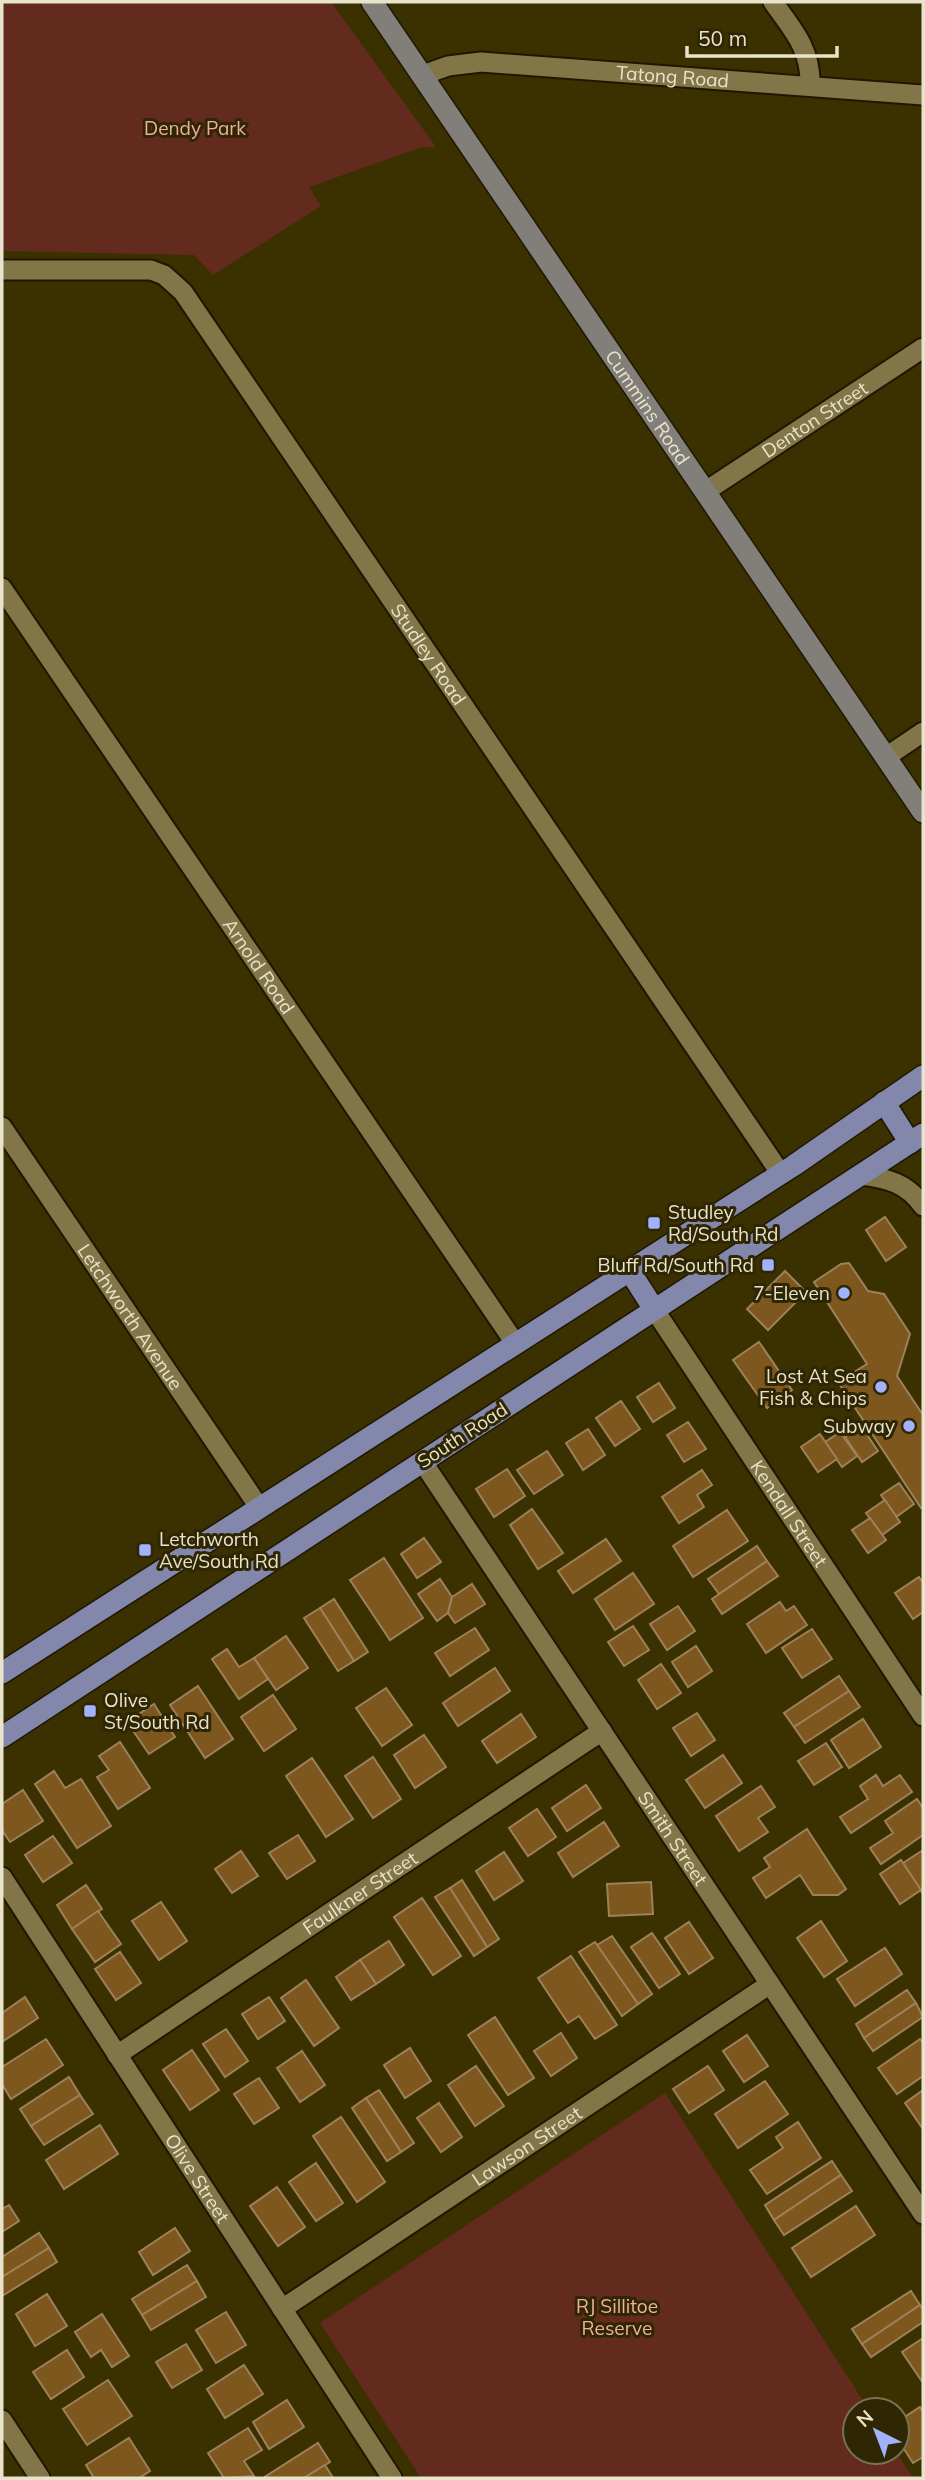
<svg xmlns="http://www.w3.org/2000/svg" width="925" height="2480" font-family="Mulish,sans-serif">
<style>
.green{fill:#632b1e}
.building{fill:#7d571d;stroke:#9d815a;stroke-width:2}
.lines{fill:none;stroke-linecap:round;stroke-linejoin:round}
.street-casing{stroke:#1e1802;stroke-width:23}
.secondary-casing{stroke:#1e1802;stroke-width:24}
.primary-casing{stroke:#1e1802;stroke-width:24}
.street{stroke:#827649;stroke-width:19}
.secondary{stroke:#827f7a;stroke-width:21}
.primary{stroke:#8387ab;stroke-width:21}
.poi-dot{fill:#a2b2fd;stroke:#2f2604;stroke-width:2.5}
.labels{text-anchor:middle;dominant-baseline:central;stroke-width:6;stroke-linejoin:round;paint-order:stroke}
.street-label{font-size:19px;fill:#e9e3cb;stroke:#2f2604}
.park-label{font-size:19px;fill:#f2ae9d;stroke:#2f2604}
.poi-label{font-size:19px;fill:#e9e3cb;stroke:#2f2604;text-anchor:end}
</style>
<rect width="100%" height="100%" fill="#3b3000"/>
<g class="green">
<path d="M2,2H331L436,147H422L309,187L321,206L213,275L194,255L2,251Z"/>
<path d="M665,2093L869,2410H855V2452H896L913,2478H421L320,2323Z"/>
</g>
<g class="building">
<path d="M885,1217L906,1247L886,1261L866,1230Z"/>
<path d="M849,1263L868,1291L884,1294L910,1334L897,1376L923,1415V1507L921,1508L838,1382L867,1364L814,1282L841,1264Z"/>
<path d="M785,1271L806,1292L768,1330L747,1309Z"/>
<path d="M759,1342L792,1390L767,1408L733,1360Z"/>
<path d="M659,1383L675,1408L653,1422L637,1397Z"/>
<path d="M621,1401L640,1429L615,1446L596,1418Z"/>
<path d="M688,1422L706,1449L684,1462L667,1435Z"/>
<path d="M861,1426L878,1451L862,1462L845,1437Z"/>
<path d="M588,1429L605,1455L583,1470L566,1443Z"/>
<path d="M840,1432L857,1456L842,1467L825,1442Z"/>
<path d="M820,1434L837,1459L818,1472L801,1447Z"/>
<path d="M547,1451L563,1475L534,1494L517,1470Z"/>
<path d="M507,1469L525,1496L494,1517L476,1489Z"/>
<path d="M702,1470L712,1485L697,1495L704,1507L679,1523L662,1497Z"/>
<path d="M899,1483L914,1504L896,1517L881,1495Z"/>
<path d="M885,1500L900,1522L882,1535L866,1513Z"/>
<path d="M532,1509L563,1553L538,1569L510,1525Z"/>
<path d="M727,1510L748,1541L693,1577L673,1546Z"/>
<path d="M870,1518L886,1540L868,1553L852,1530Z"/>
<path d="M424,1538L441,1562L417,1578L401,1554Z"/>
<path d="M606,1539L621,1561L573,1593L558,1571Z"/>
<path d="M757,1546L767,1561L719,1594L708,1579Z"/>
<path d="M384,1558L423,1618L390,1640L350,1580Z"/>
<path d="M767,1561L778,1576L722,1614L712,1599Z"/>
<path d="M633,1573L654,1604L615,1630L595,1599Z"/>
<path d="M919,1577L923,1583V1612L913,1619L895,1593Z"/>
<path d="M440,1579L452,1597L448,1613L437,1621L418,1594Z"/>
<path d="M472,1584L485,1604L455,1623L448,1613L452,1597Z"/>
<path d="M334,1599L368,1652L354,1661L320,1608Z"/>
<path d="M780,1602L786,1611L794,1606L807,1625L766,1653L747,1624Z"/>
<path d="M678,1606L695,1631L667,1650L650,1624Z"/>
<path d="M320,1608L354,1661L338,1671L304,1618Z"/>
<path d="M633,1626L649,1650L624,1666L608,1642Z"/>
<path d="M475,1628L489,1650L450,1676L435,1653Z"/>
<path d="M812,1629L832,1659L802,1678L782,1648Z"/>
<path d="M286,1636L308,1668L276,1690L254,1658Z"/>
<path d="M696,1646L712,1671L688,1687L672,1662Z"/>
<path d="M227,1649L239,1667L254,1658L268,1679L239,1699L212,1659Z"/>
<path d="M661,1664L681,1693L657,1709L638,1680Z"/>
<path d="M495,1668L510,1691L458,1726L443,1703Z"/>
<path d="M839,1676L849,1691L794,1727L784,1713Z"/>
<path d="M198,1686L233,1739L205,1758L170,1705Z"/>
<path d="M386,1688L412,1725L382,1746L356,1708Z"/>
<path d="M849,1691L860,1707L805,1743L794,1727Z"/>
<path d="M273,1695L296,1729L264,1751L241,1717Z"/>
<path d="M154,1704L175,1737L149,1754L127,1722Z"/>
<path d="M697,1713L715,1740L691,1756L673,1728Z"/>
<path d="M521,1714L536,1737L497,1763L482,1741Z"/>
<path d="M863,1719L881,1747L849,1768L831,1740Z"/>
<path d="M424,1735L446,1767L415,1788L394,1755Z"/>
<path d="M120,1742L150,1788L118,1809L97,1777L109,1770L99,1756Z"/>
<path d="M826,1743L842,1767L814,1785L798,1761Z"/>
<path d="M723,1755L742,1783L705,1808L686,1780Z"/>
<path d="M373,1757L401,1799L373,1818L345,1776Z"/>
<path d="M312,1758L353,1819L326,1837L286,1776Z"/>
<path d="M54,1771L65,1788L81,1779L111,1826L77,1848L35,1784Z"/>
<path d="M876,1775L883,1786L900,1775L912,1792L851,1833L840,1817L868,1799L860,1786Z"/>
<path d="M586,1785L601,1808L567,1831L552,1808Z"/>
<path d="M761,1786L775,1807L758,1818L768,1832L739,1851L716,1816Z"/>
<path d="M23,1790L43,1821L10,1842L2,1830V1804Z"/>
<path d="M917,1799L923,1808V1835L881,1864L870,1848L893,1833L885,1821Z"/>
<path d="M537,1809L556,1837L528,1856L509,1828Z"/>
<path d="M604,1822L619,1846L573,1877L558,1853Z"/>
<path d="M807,1829L846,1889L838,1895H813L800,1875L766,1898L753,1878L770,1867L764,1858Z"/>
<path d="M298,1835L315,1861L287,1879L269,1853Z"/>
<path d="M53,1836L72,1863L43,1882L25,1855Z"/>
<path d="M923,1850V1894L903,1863Z"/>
<path d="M241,1851L258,1876L232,1893L215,1869Z"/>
<path d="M504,1852L523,1881L494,1900L476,1871Z"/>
<path d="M901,1860L921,1890L900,1904L880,1874Z"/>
<path d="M462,1880L499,1939L487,1947L450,1888Z"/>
<path d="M651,1882L653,1914L609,1916L607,1884Z"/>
<path d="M86,1885L102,1909L72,1929L57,1905Z"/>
<path d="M450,1888L487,1947L474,1956L435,1897Z"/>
<path d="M422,1898L461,1956L433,1975L394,1917Z"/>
<path d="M161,1902L187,1941L159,1960L132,1921Z"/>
<path d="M98,1911L121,1944L95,1962L72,1929Z"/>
<path d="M821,1921L847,1961L824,1977L797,1938Z"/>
<path d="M689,1922L713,1958L689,1974L665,1938Z"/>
<path d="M652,1933L680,1974L659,1988L631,1947Z"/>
<path d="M612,1936L652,1994L638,2004L597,1945Z"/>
<path d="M389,1941L404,1965L376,1984L360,1960Z"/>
<path d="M595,1942L638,2004L622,2016L579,1952Z"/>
<path d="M885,1948L902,1974L855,2006L837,1979Z"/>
<path d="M120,1952L141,1983L116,2000L95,1969Z"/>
<path d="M571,1956L617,2025L595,2039L579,2016L568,2023L538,1978Z"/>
<path d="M360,1960L376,1984L351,2000L336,1977Z"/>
<path d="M306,1980L339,2028L314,2046L281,1998Z"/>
<path d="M907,1990L916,2003L864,2038L856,2024Z"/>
<path d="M25,1997L38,2018L2,2042V2013Z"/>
<path d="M269,1997L285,2021L258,2039L242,2014Z"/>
<path d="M916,2003L923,2017L873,2051L864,2038Z"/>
<path d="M495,2017L534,2078L508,2095L468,2035Z"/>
<path d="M226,2029L248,2061L225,2077L203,2044Z"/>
<path d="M561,2033L577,2058L551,2076L534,2051Z"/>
<path d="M747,2035L768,2066L744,2082L723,2051Z"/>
<path d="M46,2039L63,2065L11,2099L2,2084V2067Z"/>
<path d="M920,2039L923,2043V2076L897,2094L878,2068Z"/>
<path d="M410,2048L431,2081L405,2098L384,2065Z"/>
<path d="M192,2050L219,2090L190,2110L163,2070Z"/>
<path d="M302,2051L325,2085L300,2102L277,2068Z"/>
<path d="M476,2066L504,2106L475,2126L448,2085Z"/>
<path d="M708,2066L724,2090L689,2113L673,2089Z"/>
<path d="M69,2077L80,2095L31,2126L20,2109Z"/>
<path d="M259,2078L279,2108L254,2124L234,2094Z"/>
<path d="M765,2081L788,2114L738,2148L715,2114Z"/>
<path d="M379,2090L414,2143L401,2152L366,2098Z"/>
<path d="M923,2090V2129L905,2103Z"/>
<path d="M80,2095L93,2114L44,2145L31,2126Z"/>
<path d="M366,2098L401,2152L387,2161L352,2108Z"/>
<path d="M439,2103L462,2137L441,2152L417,2118Z"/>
<path d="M341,2117L385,2182L357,2202L313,2136Z"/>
<path d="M798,2122L821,2158L767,2194L750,2170L783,2148L776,2137Z"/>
<path d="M100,2125L118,2154L64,2189L46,2160Z"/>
<path d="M832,2161L841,2175L774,2220L765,2205Z"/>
<path d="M316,2163L343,2203L316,2221L289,2182Z"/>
<path d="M841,2175L852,2191L784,2235L774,2220Z"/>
<path d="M277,2187L305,2227L278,2246L250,2206Z"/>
<path d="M9,2205L19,2221L2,2232V2209Z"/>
<path d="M856,2206L875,2235L811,2277L792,2248Z"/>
<path d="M175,2228L190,2251L153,2275L139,2252Z"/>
<path d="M39,2233L49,2248L2,2277V2257Z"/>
<path d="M49,2248L57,2262L2,2296V2277Z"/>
<path d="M187,2265L197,2281L142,2315L132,2299Z"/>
<path d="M197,2281L206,2297L151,2330L142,2315Z"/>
<path d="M911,2291L920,2305L862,2344L852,2329Z"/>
<path d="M47,2294L67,2326L35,2346L16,2314Z"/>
<path d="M920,2305L923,2310V2322L871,2357L862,2344Z"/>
<path d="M226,2312L246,2345L216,2363L196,2330Z"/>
<path d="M102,2314L129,2356L112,2367L101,2350L91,2357L75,2332Z"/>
<path d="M923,2338V2383L902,2352Z"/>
<path d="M186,2344L202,2370L172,2388L156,2362Z"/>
<path d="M67,2350L84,2377L51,2399L33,2372Z"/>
<path d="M244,2365L263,2394L225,2418L207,2389Z"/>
<path d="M108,2380L132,2416L87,2445L63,2409Z"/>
<path d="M287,2400L304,2427L269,2449L253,2422Z"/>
<path d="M920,2407L923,2412V2457L913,2463L897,2438V2422Z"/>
<path d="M248,2428L262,2450L244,2461L254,2476L224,2478L208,2453Z"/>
<path d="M129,2438L150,2471L139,2478H94L86,2465Z"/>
<path d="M318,2443L330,2462L304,2478H263Z"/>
<path d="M325,2465L333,2478H304Z"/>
</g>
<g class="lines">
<g class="street-casing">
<g id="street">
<path d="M773,2C793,30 811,49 810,85"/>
<path id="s1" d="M423,75L448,66L481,62L923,95"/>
<path id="s2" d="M2,270H151L164,275L183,292L781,1174"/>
<path id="s3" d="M706,491L923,348"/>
<path id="s4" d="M2,588L515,1343"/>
<path d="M886,757L923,732"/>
<path id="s5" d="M2,1127L259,1507"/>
<path d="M860,1175C887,1178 907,1183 923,1206"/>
<path id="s6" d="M654,1309L923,1716"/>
<path id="s7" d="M422,1461L923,2214"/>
<path id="s8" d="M2,1877L392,2478"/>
<path id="s9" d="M117,2055L602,1731"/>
<path id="s10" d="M282,2309L770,1984"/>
<path d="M2,2420L40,2478"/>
</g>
</g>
<g class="secondary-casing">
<g id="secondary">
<path id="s11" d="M372,2L923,812"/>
</g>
</g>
<g class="primary-casing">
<g id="primary">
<path d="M884,1102L910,1143"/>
<path d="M629,1270L654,1309"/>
<path d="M2,1673L793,1166L923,1076"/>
<path d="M2,1737L923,1134"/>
</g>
</g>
<use href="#street" class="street"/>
<use href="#secondary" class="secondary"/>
<use href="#primary" class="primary"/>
</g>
<g class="poi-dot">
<rect x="647" y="1216" width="14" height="14" rx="3.5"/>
<rect x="761" y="1258" width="14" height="14" rx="3.5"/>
<circle cx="844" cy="1293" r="7"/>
<circle cx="881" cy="1387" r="7"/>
<circle cx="909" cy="1426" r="7"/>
<rect x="138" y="1543" width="14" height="14" rx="3.5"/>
<rect x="83" y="1704" width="14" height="14" rx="3.5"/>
</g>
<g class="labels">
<g class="street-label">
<text stroke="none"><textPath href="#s1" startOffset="252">Tatong Road</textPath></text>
<text stroke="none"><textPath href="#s11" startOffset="490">Cummins Road</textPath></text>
<text stroke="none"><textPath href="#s3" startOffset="130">Denton Street</textPath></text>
<text stroke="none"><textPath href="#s2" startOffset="626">Studley Road</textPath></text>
<text stroke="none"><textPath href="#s4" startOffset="457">Arnold Road</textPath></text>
<text stroke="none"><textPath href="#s5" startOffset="229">Letchworth Avenue</textPath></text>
<text transform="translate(462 1435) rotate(-33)">South Road</text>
<text stroke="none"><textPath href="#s6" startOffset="245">Kendall Street</textPath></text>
<text stroke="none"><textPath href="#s7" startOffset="453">Smith Street</textPath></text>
<text stroke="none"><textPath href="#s9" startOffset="292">Faulkner Street</textPath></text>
<text stroke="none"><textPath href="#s10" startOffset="294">Lawson Street</textPath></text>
<text stroke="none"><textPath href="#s8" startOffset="359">Olive Street</textPath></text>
</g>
<g class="park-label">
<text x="195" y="128">Dendy Park</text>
<text x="617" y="2306">RJ Sillitoe<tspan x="617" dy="22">Reserve</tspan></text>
</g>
<g class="poi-label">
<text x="668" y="1212" text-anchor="start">Studley<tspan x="668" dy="22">Rd/South Rd</tspan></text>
<text x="754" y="1265">Bluff Rd/South Rd</text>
<text x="830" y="1293">7-Eleven</text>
<text x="867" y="1376">Lost At Sea<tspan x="867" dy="22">Fish &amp; Chips</tspan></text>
<text x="895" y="1426">Subway</text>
<text x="159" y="1539" text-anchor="start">Letchworth<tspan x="159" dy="22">Ave/South Rd</tspan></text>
<text x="104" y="1700" text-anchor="start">Olive<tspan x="104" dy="22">St/South Rd</tspan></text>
</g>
</g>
<rect width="925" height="2480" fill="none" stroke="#e9e3cb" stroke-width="7"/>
<g transform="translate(876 2431) rotate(318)"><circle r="33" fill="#2f2604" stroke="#797254" stroke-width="2"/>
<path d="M0-5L12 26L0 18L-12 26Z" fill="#a2b2fd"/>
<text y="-10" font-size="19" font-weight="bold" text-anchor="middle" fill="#e9e3cb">N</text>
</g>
<path d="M687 46v10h150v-10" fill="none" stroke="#e9e3cb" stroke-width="3.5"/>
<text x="698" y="46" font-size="21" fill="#e9e3cb" stroke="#2f2604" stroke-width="5" paint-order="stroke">50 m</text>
</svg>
